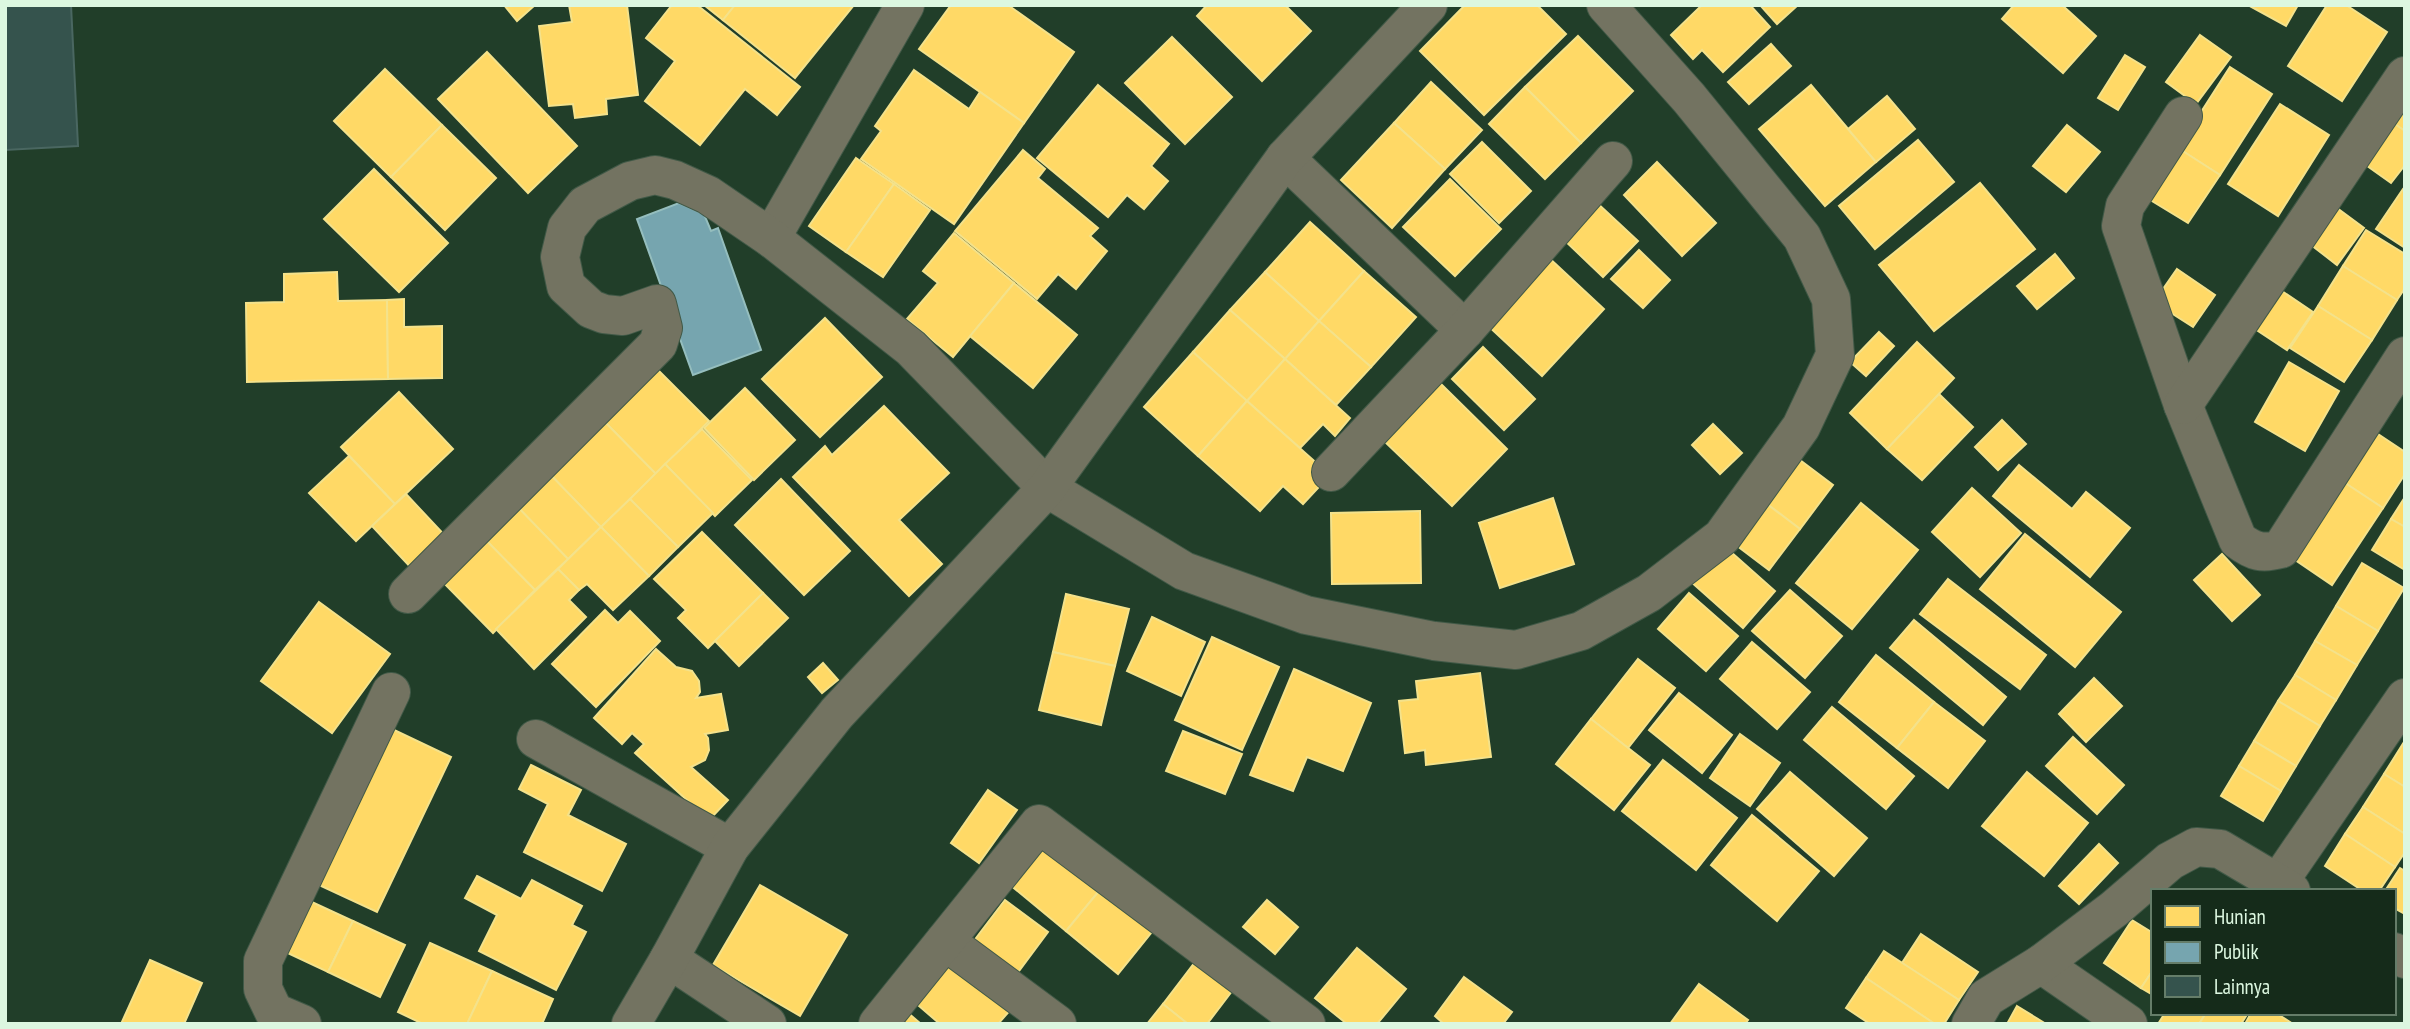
<svg xmlns="http://www.w3.org/2000/svg" width="2410" height="1029" font-family="'PT Sans Narrow',sans-serif">
<style>
.homes{fill:#ffd966;stroke:#f4e28b;stroke-width:2}
.public{fill:#76a5af;stroke:#95bebe;stroke-width:2}
.building{fill:#35534d;stroke:#4a6761;stroke-width:2}
.lines{fill:none;stroke-linecap:round;stroke-linejoin:round}
.minor-casing{stroke:#415947;stroke-width:40}
.minor{stroke:#737361;stroke-width:38}
</style>
<rect width="100%" height="100%" fill="#213e29"/>
<g class="homes">
<path d="M504,5H535L517,21Z"/>
<path d="M569,5H627L638,95L606,99L607,114L575,118L573,104L549,106L539,26L572,22Z"/>
<path d="M672,5H697L800,87L777,115L745,89L700,145L645,101L675,61L646,38Z"/>
<path d="M704,5H735L723,20Z"/>
<path d="M735,5H854L795,78L723,20Z"/>
<path d="M951,5H1008L1074,52L1024,123L919,49Z"/>
<path d="M1207,5H1285L1311,31L1262,81L1197,16Z"/>
<path d="M1465,5H1537L1566,34L1484,115L1420,51Z"/>
<path d="M1702,5H1750L1770,27L1723,72L1702,50L1693,59L1671,35Z"/>
<path d="M1760,5H1798L1777,24Z"/>
<path d="M2014,5H2062L2096,36L2063,73L2002,19Z"/>
<path d="M2248,5H2298L2286,26Z"/>
<path d="M2327,5H2346L2387,32L2342,101L2288,66Z"/>
<path d="M2200,35L2231,57L2196,104L2166,82Z"/>
<path d="M1578,36L1633,91L1581,143L1525,87Z"/>
<path d="M1172,37L1232,97L1185,144L1125,83Z"/>
<path d="M1771,44L1791,66L1749,104L1728,82Z"/>
<path d="M487,52L577,146L528,193L438,99Z"/>
<path d="M2125,55L2145,67L2118,110L2098,98Z"/>
<path d="M2230,67L2272,94L2220,175L2178,148Z"/>
<path d="M385,69L442,125L391,177L334,121Z"/>
<path d="M914,70L969,109L980,92L1024,123L954,224L861,159L881,131L875,126Z"/>
<path d="M1431,82L1482,130L1445,169L1394,123Z"/>
<path d="M1098,85L1169,144L1151,166L1168,181L1144,209L1127,195L1108,217L1037,158Z"/>
<path d="M1811,85L1876,162L1825,206L1759,129Z"/>
<path d="M1525,87L1581,143L1545,179L1489,124Z"/>
<path d="M2405,92V131L2386,118Z"/>
<path d="M1887,96L1915,129L1876,162L1848,129Z"/>
<path d="M2280,104L2329,135L2278,216L2228,184Z"/>
<path d="M2386,118L2405,131V165L2391,183L2356,158Z"/>
<path d="M1394,123L1445,169L1392,228L1341,180Z"/>
<path d="M442,125L496,178L445,230L391,177Z"/>
<path d="M2067,125L2100,152L2066,192L2033,166Z"/>
<path d="M1918,140L1954,182L1875,249L1839,206Z"/>
<path d="M1482,142L1531,191L1499,223L1450,174Z"/>
<path d="M2178,148L2220,175L2188,223L2147,198Z"/>
<path d="M1023,150L1045,169L1038,178L1098,228L1090,236L1107,251L1076,289L1058,274L1037,299L955,231Z"/>
<path d="M856,158L894,184L846,252L809,226Z"/>
<path d="M1657,162L1716,223L1682,256L1624,195Z"/>
<path d="M374,169L448,243L399,292L324,219Z"/>
<path d="M1450,179L1501,229L1455,276L1403,227Z"/>
<path d="M1980,183L2035,249L1934,331L1879,265Z"/>
<path d="M894,184L930,210L883,277L846,252Z"/>
<path d="M2403,189L2405,190V248L2376,229Z"/>
<path d="M1595,201L1638,241L1603,277L1561,237Z"/>
<path d="M2333,205L2364,228L2337,265L2306,241Z"/>
<path d="M1310,222L1364,271L1319,321L1265,272Z"/>
<path d="M2366,230L2405,254V288L2397,300L2343,266Z"/>
<path d="M954,233L1014,283L953,357L907,319L938,283L923,271Z"/>
<path d="M1639,250L1670,280L1643,308L1611,279Z"/>
<path d="M2055,254L2074,278L2037,309L2017,286Z"/>
<path d="M1547,256L1604,309L1542,376L1485,323Z"/>
<path d="M2343,266L2397,300L2372,340L2318,306Z"/>
<path d="M2177,269L2215,295L2193,327L2154,302Z"/>
<path d="M1364,271L1416,317L1371,367L1319,321Z"/>
<path d="M337,272L338,301L387,300L388,379L247,382L246,303L284,302V274Z"/>
<path d="M1265,272L1319,321L1285,359L1230,310Z"/>
<path d="M1014,283L1077,335L1033,388L970,336Z"/>
<path d="M2276,287L2313,312L2287,350L2249,325Z"/>
<path d="M404,299V327L442,326V378L388,379L387,300Z"/>
<path d="M2318,306L2372,340L2344,382L2290,348Z"/>
<path d="M1230,310L1285,359L1247,401L1193,352Z"/>
<path d="M825,318L882,377L820,437L762,379Z"/>
<path d="M1319,321L1371,367L1336,405L1285,359Z"/>
<path d="M1879,332L1894,346L1866,376L1850,362Z"/>
<path d="M1917,342L1954,378L1887,449L1850,413Z"/>
<path d="M1483,347L1535,399L1504,430L1452,379Z"/>
<path d="M1193,352L1247,401L1198,456L1144,407Z"/>
<path d="M1285,359L1350,418L1335,436L1323,424L1300,448L1247,401Z"/>
<path d="M650,362L709,421L656,474L597,414Z"/>
<path d="M2289,362L2339,391L2305,451L2255,422Z"/>
<path d="M1440,383L1507,449L1452,506L1384,441Z"/>
<path d="M745,388L795,440L754,480L704,428Z"/>
<path d="M399,392L453,449L395,504L341,447Z"/>
<path d="M1939,394L1973,427L1922,480L1887,449Z"/>
<path d="M1247,401L1330,475L1303,504L1283,486L1260,511L1198,456Z"/>
<path d="M884,406L949,473L899,520L942,564L909,596L793,477L825,446L832,455Z"/>
<path d="M597,414L656,474L601,527L543,467Z"/>
<path d="M2002,420L2026,444L1998,470L1975,447Z"/>
<path d="M1713,424L1742,453L1720,474L1692,445Z"/>
<path d="M2369,428L2405,452V474L2383,508L2336,477Z"/>
<path d="M702,429L752,480L715,516L665,464Z"/>
<path d="M1792,454L1833,485L1800,529L1759,498Z"/>
<path d="M349,456L395,504L356,541L309,493Z"/>
<path d="M665,464L713,513L678,547L630,499Z"/>
<path d="M2019,465L2072,509L2086,492L2130,528L2090,577L1993,496Z"/>
<path d="M543,467L601,527L568,559L510,499Z"/>
<path d="M2336,477L2383,508L2332,585L2285,553Z"/>
<path d="M781,479L850,551L804,595L735,525Z"/>
<path d="M1972,488L2021,533L1980,577L1932,532Z"/>
<path d="M406,494L450,541L416,573L372,526Z"/>
<path d="M2405,497V527L2391,519Z"/>
<path d="M1553,498L1574,564L1500,588L1479,523Z"/>
<path d="M1759,498L1800,529L1769,570L1728,539Z"/>
<path d="M510,499L568,559L535,590L477,531Z"/>
<path d="M630,499L678,547L649,576L601,527Z"/>
<path d="M1861,503L1918,550L1852,629L1796,583Z"/>
<path d="M1420,511L1421,583L1332,584L1331,513Z"/>
<path d="M2391,519L2405,527V570L2372,550Z"/>
<path d="M601,527L649,576L613,610L587,584L579,590L558,569Z"/>
<path d="M477,531L535,590L493,633L434,573Z"/>
<path d="M702,532L763,593L708,648L678,618L686,610L654,579Z"/>
<path d="M2025,534L2121,612L2075,667L1980,589Z"/>
<path d="M1722,544L1775,591L1743,628L1690,581Z"/>
<path d="M2222,554L2260,595L2232,621L2194,580Z"/>
<path d="M2362,563L2404,588L2378,631L2336,606Z"/>
<path d="M558,569L579,590L569,600L586,617L534,669L496,629Z"/>
<path d="M1948,579L2046,655L2020,689L1920,614Z"/>
<path d="M1790,590L1842,636L1805,678L1752,631Z"/>
<path d="M763,593L788,618L739,666L715,641Z"/>
<path d="M1689,593L1738,636L1706,671L1658,629Z"/>
<path d="M1066,594L1129,609L1115,666L1053,652Z"/>
<path d="M319,602L390,654L332,733L261,681Z"/>
<path d="M2336,606L2378,631L2357,665L2315,641Z"/>
<path d="M605,610L618,623L630,611L660,641L596,707L552,664Z"/>
<path d="M1152,617L1205,642L1181,696L1127,671Z"/>
<path d="M1914,620L2006,697L1983,725L1890,648Z"/>
<path d="M1212,637L1279,667L1242,750L1175,720Z"/>
<path d="M2315,641L2357,665L2336,700L2295,675Z"/>
<path d="M1752,642L1810,692L1777,729L1720,679Z"/>
<path d="M656,649L676,667L692,671L699,681L700,692L696,698L721,694L728,730L705,734L708,738L709,750L705,760L691,767L728,800L709,820L635,753L644,744L632,733L622,744L594,718Z"/>
<path d="M1053,652L1115,666L1101,725L1039,710Z"/>
<path d="M1876,655L1934,702L1897,748L1839,702Z"/>
<path d="M1638,659L1675,688L1628,748L1591,719Z"/>
<path d="M823,663L838,680L822,693L808,677Z"/>
<path d="M1294,669L1371,703L1343,771L1307,757L1293,791L1250,775Z"/>
<path d="M1480,673L1491,757L1426,765L1425,750L1405,753L1399,701L1418,699L1416,681Z"/>
<path d="M2295,675L2336,700L2320,726L2278,701Z"/>
<path d="M2094,678L2122,706L2086,742L2059,714Z"/>
<path d="M1679,693L1732,735L1702,773L1649,730Z"/>
<path d="M2278,701L2320,726L2296,766L2254,741Z"/>
<path d="M1934,702L1985,741L1948,788L1897,748Z"/>
<path d="M1832,707L1914,776L1886,809L1804,740Z"/>
<path d="M1591,719L1650,765L1614,810L1556,764Z"/>
<path d="M392,729L451,757L377,912L319,885Z"/>
<path d="M1183,731L1242,754L1225,794L1166,771Z"/>
<path d="M1740,734L1780,763L1750,806L1710,778Z"/>
<path d="M2073,737L2124,785L2097,814L2046,766Z"/>
<path d="M2254,741L2296,766L2281,791L2239,766Z"/>
<path d="M2404,742H2405V787L2384,774Z"/>
<path d="M1663,760L1737,818L1696,870L1622,811Z"/>
<path d="M531,765L581,790L568,815L626,844L602,891L524,852L548,804L519,789Z"/>
<path d="M2239,766L2281,791L2263,821L2221,796Z"/>
<path d="M1790,772L1867,838L1834,876L1757,809Z"/>
<path d="M2027,772L2088,823L2044,876L1982,826Z"/>
<path d="M2384,774L2405,787V834L2363,807Z"/>
<path d="M988,790L1017,810L979,863L951,843Z"/>
<path d="M2363,807L2405,834V852L2395,867L2345,834Z"/>
<path d="M1752,815L1819,871L1777,921L1711,865Z"/>
<path d="M2345,834L2395,867L2379,891H2363L2325,866Z"/>
<path d="M1047,838L1104,885L1066,931L1009,884Z"/>
<path d="M2099,844L2118,863L2079,904L2059,886Z"/>
<path d="M2400,868L2405,871V914L2394,908V891H2385Z"/>
<path d="M477,876L521,899L532,880L582,906L572,925L586,932L556,990L479,951L497,915L465,898Z"/>
<path d="M760,885L847,935L800,1016L713,965Z"/>
<path d="M1104,885L1156,927L1118,974L1066,931Z"/>
<path d="M301,897L353,921L328,972L277,948Z"/>
<path d="M1005,900L1048,932L1013,979L970,946Z"/>
<path d="M1267,900L1298,927L1275,954L1243,927Z"/>
<path d="M2132,920L2153,933V970L2141,988L2104,963Z"/>
<path d="M353,921L405,945L380,997L328,972Z"/>
<path d="M1921,934L1978,972L1959,1000L1902,963Z"/>
<path d="M430,943L492,971L467,1024H423L398,1012Z"/>
<path d="M1357,948L1406,989L1377,1024H1347L1315,998Z"/>
<path d="M1205,949L1242,978L1207,1024H1188L1163,1004Z"/>
<path d="M1884,951L1959,1000L1944,1024H1935L1866,978Z"/>
<path d="M950,955L1012,1008L998,1024H940L912,1000Z"/>
<path d="M150,960L202,983L184,1024H121Z"/>
<path d="M2153,970V995L2141,988Z"/>
<path d="M492,971L553,999L542,1024H467Z"/>
<path d="M1464,977L1512,1012L1503,1024H1444L1435,1016Z"/>
<path d="M1866,978L1935,1024H1870L1846,1008Z"/>
<path d="M1699,984L1748,1020L1745,1024H1670Z"/>
<path d="M1163,1004L1188,1024H1147Z"/>
<path d="M2017,1006L2046,1024H2007Z"/>
<path d="M907,1012L921,1024H898Z"/>
<path d="M2165,1013H2206L2199,1024H2158Z"/>
<path d="M2206,1013H2248L2241,1024H2199Z"/>
<path d="M2251,1013H2276L2293,1024H2245Z"/>
</g>
<path class="public" d="M679,203L704,214L711,231L718,228L761,350L693,375L637,219Z"/>
<path class="building" d="M5,5H71L78,146L5,150Z"/>
<g class="lines">
<g class="minor-casing">
<g id="minor">
<path d="M2183,116L2125,206L2121,226L2183,405L2238,540C2254,552 2262,554 2281,549L2405,356"/>
<path d="M1285,158L1465,330"/>
<path d="M771,238L905,5"/>
<path d="M2183,405L2405,76"/>
<path d="M1331,472L1465,330L1613,161"/>
<path d="M408,594L658,344L663,328L657,304L623,316L604,314L591,309L566,286L560,257L567,228L585,205L630,181L655,175L675,180L708,195L771,238L911,348L1047,488L1184,571L1306,615L1434,641L1516,650L1581,631L1649,593L1722,537L1801,427L1835,355L1831,299L1802,237L1689,98L1606,5"/>
<path d="M536,739L730,847"/>
<path d="M2278,883L2405,698"/>
<path d="M945,941L1057,1024"/>
<path d="M2394,952L2405,959"/>
<path d="M669,959L767,1024"/>
<path d="M2041,964L2128,1024"/>
<path d="M302,1024L274,1012L263,989V961L391,692"/>
<path d="M631,1024L669,959L730,847L837,713L1047,488L1285,158L1428,5"/>
<path d="M878,1024L1039,824L1306,1024"/>
<path d="M1971,1024L1986,998L2041,964L2114,909L2170,861L2196,847L2220,849L2291,891"/>
</g>
</g>
<use href="#minor" class="minor"/>
</g>
<rect width="2410" height="1029" fill="none" stroke="#dcf7e0" stroke-width="14"/>
<rect x="2151" y="889" width="245" height="126" fill="#152b1a" stroke="#657d69" stroke-width="2"/>
<rect x="2165" y="906" width="35" height="21" fill="#ffd966" stroke="#657d69" stroke-width="2"/>
<text x="2214" y="924" font-size="21" fill="#dcf7e0">Hunian</text>
<rect x="2165" y="942" width="35" height="21" fill="#76a5af" stroke="#657d69" stroke-width="2"/>
<text x="2214" y="959" font-size="21" fill="#dcf7e0">Publik</text>
<rect x="2165" y="976" width="35" height="21" fill="#35534d" stroke="#657d69" stroke-width="2"/>
<text x="2214" y="994" font-size="21" fill="#dcf7e0">Lainnya</text>
</svg>
